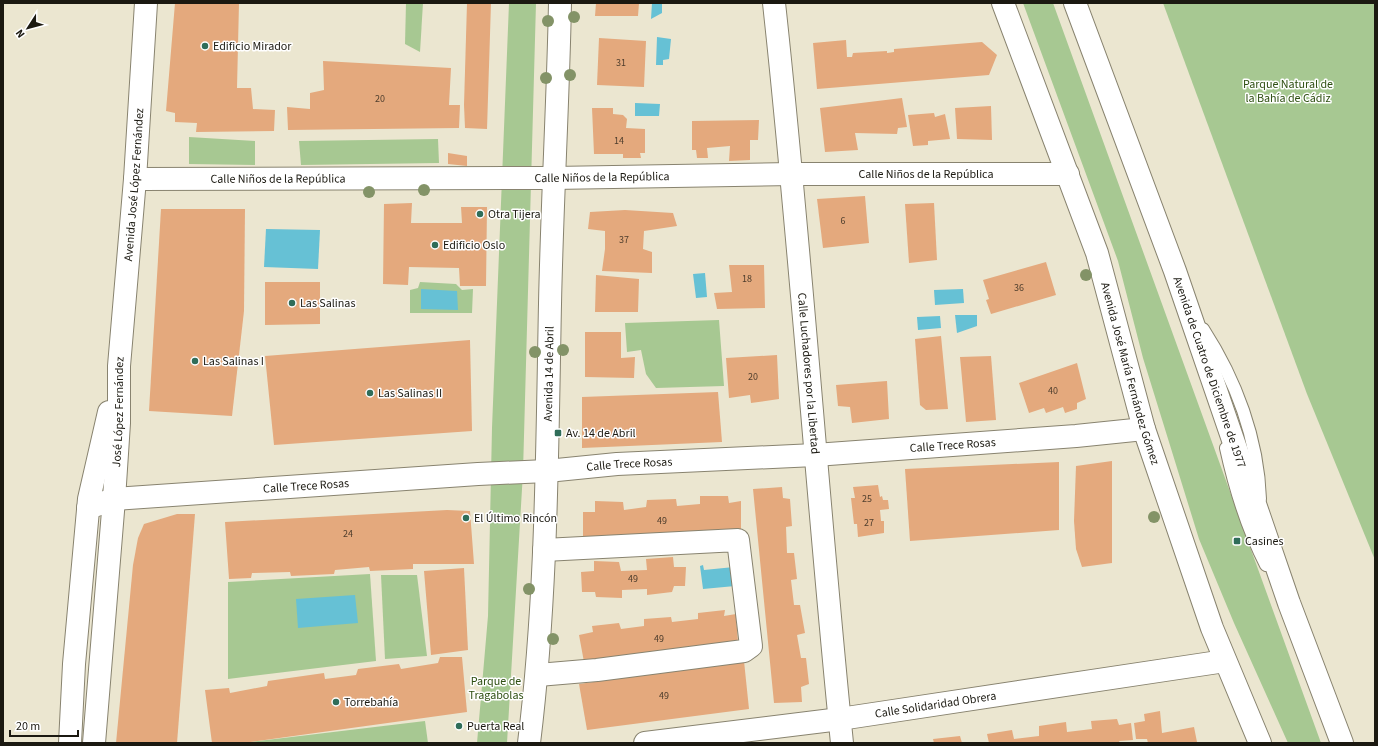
<svg xmlns="http://www.w3.org/2000/svg" width="1378" height="746" font-family="'Source Sans 3',sans-serif">
<style>
.green{fill:#a7c892}
.water{fill:#66c1d5}
.building{fill:#e4a97d}
.lines{fill:none;stroke-linecap:round;stroke-linejoin:round}
.lane-casing{stroke:#88836f;stroke-width:14}
.street-casing{stroke:#88836f;stroke-width:24}
.secondary-casing{stroke:#88836f;stroke-width:24}
.lane{stroke:#fff;stroke-width:12}
.street{stroke:#fff;stroke-width:22}
.secondary{stroke:#fff;stroke-width:22}
.tree{fill:#839367}
.poi-dot{fill:#2f6d59;stroke:#fff;stroke-width:1.5}
.labels{text-anchor:middle;dominant-baseline:central;stroke-width:3;stroke-linejoin:round;paint-order:stroke}
.number-label{font-size:10px;fill:#4d3d2c}
.poi-label{font-size:12px;fill:#1b1911;stroke:#fff;text-anchor:start}
.park-label{font-size:12px;fill:#2e4f11;stroke:#fff}
.street-label{font-size:12px;fill:#1b1911;stroke:#fff}
</style>
<rect width="100%" height="100%" fill="#ebe6d0"/>
<g class="green">
<path d="M406,3H423L420,52L405,44Z"/>
<path d="M509,3H536L523,472L507,743H477L488,616L492,428Z"/>
<path d="M1023,3H1053L1321,743H1288L1234,623L1199,539L1143,358L1118,261Z"/>
<path d="M1163,3H1375V560L1307,394Z"/>
<path d="M189,137L255,141V165L189,164Z"/>
<path d="M438,139L439,163L301,165L299,141Z"/>
<path d="M420,282L456,284L462,290L473,289L472,313H410V290L418,288Z"/>
<path d="M719,320L724,386L656,388L646,374L641,350L627,352L625,323Z"/>
<path d="M370,574L376,661L228,679V582Z"/>
<path d="M381,575H417L427,656L385,659Z"/>
<path d="M425,721L428,743H241Z"/>
</g>
<g class="water">
<path d="M652,3H662V13L651,19Z"/>
<path d="M657,37L671,39L669,59L663,60V65H656Z"/>
<path d="M635,103L660,104L659,116H635Z"/>
<path d="M266,229L320,230L318,269L264,267Z"/>
<path d="M705,273L707,297L696,298L693,274Z"/>
<path d="M421,289L457,291L458,310L421,309Z"/>
<path d="M963,289L964,303L935,305L934,290Z"/>
<path d="M955,315H977V326L957,333Z"/>
<path d="M940,316L941,328L918,330L917,317Z"/>
<path d="M703,565L704,570L734,567L735,586L703,589L700,566Z"/>
<path d="M355,595L358,623L298,628L296,599Z"/>
</g>
<g class="building">
<path d="M175,3H239L237,88H251L253,109L275,110L274,131L196,132L197,123L175,122V113L166,111Z"/>
<path d="M467,3H491L487,129L465,128L464,105Z"/>
<path d="M596,3H639L638,16H595Z"/>
<path d="M599,38L646,41L644,87L597,85Z"/>
<path d="M846,40L847,57H852L853,53L887,51V53L894,52V49L982,42L997,55L989,75L817,89L813,43Z"/>
<path d="M323,61L451,68L449,105H460L459,128L288,130L287,107L310,109V93L324,90Z"/>
<path d="M902,98L907,127L898,128L897,134L855,133L858,150L825,152L820,108Z"/>
<path d="M991,106L992,140L957,139L955,108Z"/>
<path d="M592,108H613V114L623,115L627,119L626,128L645,129V153H640L641,158H623V154H594Z"/>
<path d="M934,113L935,117L945,114L950,139L928,141V145L913,146L908,115Z"/>
<path d="M759,120L758,140H750V160L729,161L730,146L707,148L708,158H697L696,150H692V121Z"/>
<path d="M448,153L467,156V166L448,164Z"/>
<path d="M865,196L869,243L823,248L817,199Z"/>
<path d="M412,203L411,223H462L461,207H487L486,286H460L459,268L409,267L408,285L383,284L384,204Z"/>
<path d="M934,203L937,260L909,263L905,204Z"/>
<path d="M161,209H245L244,311L232,416L149,411Z"/>
<path d="M625,210L673,213L677,226L644,231L643,249L652,252V273L602,271L605,249V231L588,229L590,212Z"/>
<path d="M1046,262L1056,295L991,314L986,300L989,299L983,280Z"/>
<path d="M729,265H764L765,308L717,309L714,293L732,292Z"/>
<path d="M596,275L639,279L638,312H595Z"/>
<path d="M265,282H320V324L265,325Z"/>
<path d="M585,332H621V358L635,357L634,378L585,377Z"/>
<path d="M941,336L948,409L926,410L920,405L915,339Z"/>
<path d="M470,340L472,431L274,445L265,356Z"/>
<path d="M777,355L779,399L751,403L750,395L729,398L726,358Z"/>
<path d="M991,356L996,420L966,422L960,357Z"/>
<path d="M1077,363L1086,399L1077,403V409L1065,413L1063,407L1046,413L1044,408L1029,413L1019,383Z"/>
<path d="M887,381L889,419L852,423L850,407L838,406L836,385Z"/>
<path d="M718,392L722,442L582,448V397Z"/>
<path d="M1112,461V563L1082,567L1076,549L1074,521L1076,466Z"/>
<path d="M1059,462V530L910,541L905,469Z"/>
<path d="M878,485L880,497L882,496L883,500H888L889,509L880,510L881,521H884V533L858,537L857,524H854L851,498H855L853,487Z"/>
<path d="M782,487L783,498L790,499L792,526L786,527L787,553H794L797,579L791,580L794,605H800L805,633L797,635L801,658H806L809,684L801,687L802,702L774,703L753,489Z"/>
<path d="M700,496H728L729,503L741,501V531L583,540V512H595V501L623,502L624,510L646,507L647,500L676,499L677,506L700,504Z"/>
<path d="M447,510L470,511L474,564H413V569L370,571L369,567L335,570L334,574L291,576L290,572L252,573L251,578L229,579L225,522Z"/>
<path d="M177,514H195L177,743H116L133,565L138,538L144,524Z"/>
<path d="M673,557L674,567H686L685,586H674L672,592L647,595V589L622,590V598L596,597L595,592H582L581,572L594,571V561L619,562L621,571L647,570L646,559Z"/>
<path d="M464,568L468,650L431,655L424,571Z"/>
<path d="M725,610L724,616L736,614L738,643L584,662L579,635L593,632L592,626L619,623L621,629L644,626V619L671,617L672,622L698,619V613Z"/>
<path d="M440,657H462L467,712L243,743H212L205,690L229,688L230,693L267,686L268,681L324,673L325,679L356,675L358,669L399,664L401,669L438,663Z"/>
<path d="M744,661L749,709L587,730L579,684Z"/>
<path d="M1160,711L1162,733L1194,727L1197,742L1148,743L1147,739H1136L1134,723L1145,721L1144,714Z"/>
<path d="M1117,719L1119,725L1131,723L1133,740L1119,741L1120,743H989L987,734L1012,730L1014,739L1039,736V726L1066,722L1067,732L1092,729L1091,721Z"/>
<path d="M960,736L962,743H934L933,739Z"/>
</g>
<g class="lines">
<g class="lane-casing">
<g id="lane">
<path d="M1203,329C1236,380 1258,439 1260,499"/>
<path d="M1226,448C1235,489 1247,528 1266,565"/>
</g>
</g>
<g class="street-casing">
<g id="street">
<path id="s1" d="M774,3C801,249 817,497 842,743"/>
<path id="s2" d="M135,179L553,178L792,174H1068"/>
<path id="s3" d="M88,508L114,499L478,474L547,471L617,464L815,455L1076,436L1144,429"/>
<path d="M538,675L597,670L744,651L751,646L738,540L544,550"/>
<path id="s4" d="M645,743L840,719L1225,661"/>
</g>
</g>
<g class="secondary-casing">
<g id="secondary">
<path id="s5" d="M1003,3L1097,253L1144,429L1212,628L1260,743"/>
<path id="s6" d="M1075,3L1175,271L1289,603L1342,743"/>
<path d="M70,743L74,664L89,499L109,412"/>
<path id="s7" d="M94,743L114,499L119,423V366L135,179L146,3"/>
<path id="s8" d="M529,743C547,598 547,451 550,304C552,204 558,104 560,3"/>
</g>
</g>
<use href="#lane" class="lane"/>
<use href="#street" class="street"/>
<use href="#secondary" class="secondary"/>
</g>
<g class="tree">
<circle cx="574" cy="17" r="6"/>
<circle cx="548" cy="21" r="6"/>
<circle cx="570" cy="75" r="6"/>
<circle cx="546" cy="78" r="6"/>
<circle cx="424" cy="190" r="6"/>
<circle cx="369" cy="192" r="6"/>
<circle cx="1086" cy="275" r="6"/>
<circle cx="563" cy="350" r="6"/>
<circle cx="535" cy="352" r="6"/>
<circle cx="1154" cy="517" r="6"/>
<circle cx="529" cy="589" r="6"/>
<circle cx="553" cy="639" r="6"/>
</g>
<g class="poi-dot">
<circle cx="205" cy="46" r="4"/>
<circle cx="480" cy="214" r="4"/>
<circle cx="435" cy="245" r="4"/>
<circle cx="292" cy="303" r="4"/>
<circle cx="195" cy="361" r="4"/>
<circle cx="370" cy="393" r="4"/>
<rect x="554" y="429" width="8" height="8" rx="2"/>
<circle cx="466" cy="518" r="4"/>
<rect x="1233" y="537" width="8" height="8" rx="2"/>
<circle cx="336" cy="702" r="4"/>
<circle cx="459" cy="726" r="4"/>
</g>
<g class="labels">
<g class="number-label">
<text x="621" y="63">31</text>
<text x="380" y="99">20</text>
<text x="619" y="141">14</text>
<text x="843" y="221">6</text>
<text x="624" y="240">37</text>
<text x="747" y="279">18</text>
<text x="1019" y="288">36</text>
<text x="753" y="377">20</text>
<text x="1053" y="391">40</text>
<text x="867" y="499">25</text>
<text x="662" y="521">49</text>
<text x="869" y="523">27</text>
<text x="348" y="534">24</text>
<text x="633" y="579">49</text>
<text x="659" y="639">49</text>
<text x="664" y="696">49</text>
</g>
<g class="poi-label">
<text x="213" y="46">Edificio Mirador</text>
<text x="488" y="214">Otra Tijera</text>
<text x="443" y="245">Edificio Oslo</text>
<text x="300" y="303">Las Salinas</text>
<text x="203" y="361">Las Salinas I</text>
<text x="378" y="393">Las Salinas II</text>
<text x="566" y="433">Av. 14 de Abril</text>
<text x="474" y="518">El Último Rincón</text>
<text x="1245" y="541">Casines</text>
<text x="344" y="702">Torrebahía</text>
<text x="467" y="726">Puerta Real</text>
</g>
<g class="park-label">
<text x="1288" y="84">Parque Natural de<tspan x="1288" dy="14">la Bahía de Cádiz</tspan></text>
<text x="496" y="681">Parque de<tspan x="496" dy="14">Tragabolas</tspan></text>
</g>
<g class="street-label">
<text stroke="none"><textPath href="#s2" startOffset="791">Calle Niños de la República</textPath></text>
<text stroke="none"><textPath href="#s2" startOffset="467">Calle Niños de la República</textPath></text>
<text stroke="none"><textPath href="#s2" startOffset="143">Calle Niños de la República</textPath></text>
<text stroke="none"><textPath href="#s7" startOffset="560">Avenida José López Fernández</textPath></text>
<text stroke="none"><textPath href="#s6" startOffset="393">Avenida de Cuatro de Diciembre de 1977</textPath></text>
<text stroke="none"><textPath href="#s8" startOffset="370">Avenida 14 de Abril</textPath></text>
<text stroke="none"><textPath href="#s1" startOffset="372">Calle Luchadores por la Libertad</textPath></text>
<text stroke="none"><textPath href="#s5" startOffset="392">Avenida José María Fernández Gómez</textPath></text>
<text stroke="none"><textPath href="#s7" startOffset="332">José López Fernández</textPath></text>
<text stroke="none"><textPath href="#s3" startOffset="868">Calle Trece Rosas</textPath></text>
<text stroke="none"><textPath href="#s3" startOffset="544">Calle Trece Rosas</textPath></text>
<text stroke="none"><textPath href="#s3" startOffset="220">Calle Trece Rosas</textPath></text>
<text stroke="none"><textPath href="#s4" startOffset="293">Calle Solidaridad Obrera</textPath></text>
</g>
</g>
<rect width="1378" height="746" fill="none" stroke="#1b1911" stroke-width="8"/>
<g transform="translate(28 28) rotate(234)" stroke="#ffffff" stroke-width="3" paint-order="stroke">
<path d="M0-3L7 15L0 10L-7 15Z" fill="#1b1911"/>
<text y="-6" font-size="11" font-weight="bold" text-anchor="middle" fill="#1b1911">N</text>
</g>
<path d="M10 730v6h68v-6" fill="none" stroke="#1b1911" stroke-width="2"/>
<text x="16" y="730" font-size="12" fill="#1b1911" stroke="#ffffff" stroke-width="3" paint-order="stroke">20 m</text>
</svg>
